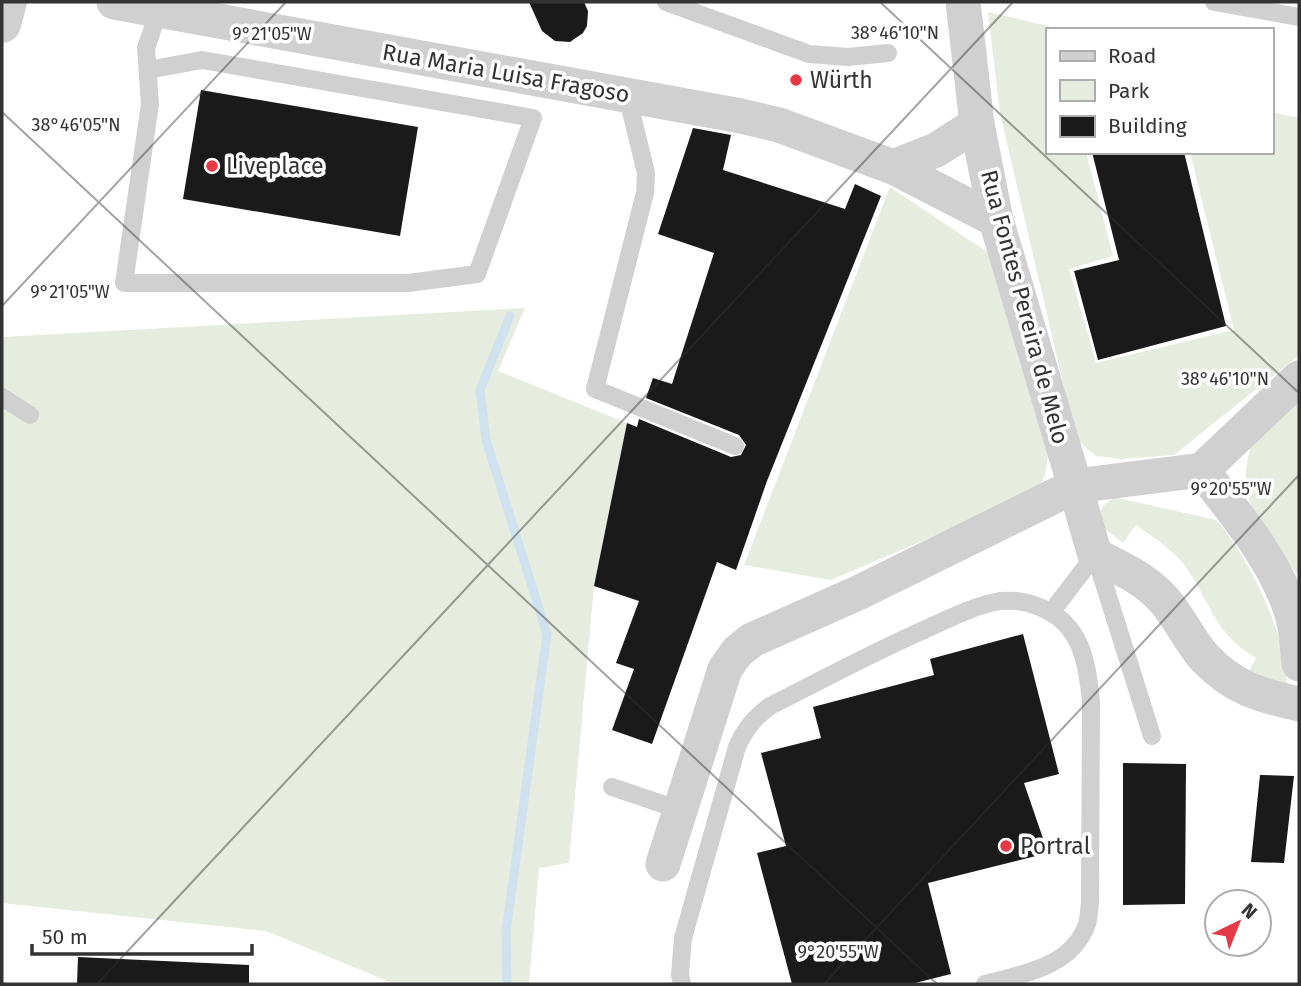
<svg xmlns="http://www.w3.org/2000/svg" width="1301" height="986" font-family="'Fira Sans',sans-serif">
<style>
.green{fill:#e6ecdf}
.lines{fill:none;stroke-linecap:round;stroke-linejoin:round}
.stream{stroke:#cfe2ee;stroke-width:9}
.building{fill:#1a1a1a}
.service{stroke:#d0d0d0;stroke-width:18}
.minor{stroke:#d0d0d0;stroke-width:35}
.tertiary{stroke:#d0d0d0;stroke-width:38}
.ticks{fill:none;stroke:#333;stroke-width:2;stroke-opacity:0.45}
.poi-dot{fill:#e63946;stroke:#fff;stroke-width:2.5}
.labels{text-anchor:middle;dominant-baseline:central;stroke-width:7;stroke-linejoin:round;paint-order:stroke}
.street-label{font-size:23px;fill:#333;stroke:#fff}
.poi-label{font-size:23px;fill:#333;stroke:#fff;text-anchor:start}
.ticks-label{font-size:18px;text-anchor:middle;fill:#333;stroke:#fff;stroke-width:7;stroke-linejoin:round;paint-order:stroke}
</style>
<rect width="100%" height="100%" fill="#fff"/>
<g class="green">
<path d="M988,12L1065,30H1047V152H1086L1113,256L1069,269L1096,363L1234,330L1190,152H1271V112L1299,118V355L1174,455L1123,459L1096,456L1076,439L1000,113Z"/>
<path d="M890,187L992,255L1048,454L1045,476L1034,493L831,580L744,565Z"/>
<path d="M525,308L498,371L627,423L594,586L569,863L539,868L529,984H395L266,931L2,903V337Z"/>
<path d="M1299,398V575C1282,560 1248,510 1246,487C1245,472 1247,452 1255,439C1261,426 1288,409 1299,398Z"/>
<path d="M1114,497L1216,520C1248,554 1287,637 1287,684L1246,677L1256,658C1213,634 1210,599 1183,563C1170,548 1152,536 1136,525L1123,543L1106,530L1099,518L1103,506Z"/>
</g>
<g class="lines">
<path class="stream" d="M507,984L506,932L547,634L486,440L480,390L510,316"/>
</g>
<g class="building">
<path d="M529,2H584L588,11L587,26L583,33L570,42L555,41L542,31Z"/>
<path d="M201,90L418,127L400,236L183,199Z"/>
<path d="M693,128L731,135L723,170L845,209L855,184L881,196L767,481L736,570L717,562L652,744L612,730L634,669L616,663L639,601L594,586L627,423L637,427L639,419L731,457L741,455L746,445L739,435L646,398L653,378L672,384L714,253L658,234Z"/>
<path d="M1092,152H1184L1226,326L1098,360L1074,271L1119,260Z"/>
<path d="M1023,634L1059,774L1024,783L1048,853L928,883L951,974L911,984H792L757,853L786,846L761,753L821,738L813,707L934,675L930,659Z"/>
<path d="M1123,763L1186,764L1185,904L1123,905Z"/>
<path d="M1260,775L1294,776L1284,863L1251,862Z"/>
<path d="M78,957L249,965V984H77Z"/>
</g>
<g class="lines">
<g class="service">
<path d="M666,2L809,54L848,57L888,53"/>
<path d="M1214,2L1299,17"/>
<path d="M148,70L202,60L533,118L477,274L408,283H124L150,104L146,48L161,5"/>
<path d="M627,95L646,173L645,193L595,389L735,446"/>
<path d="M2,397L30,415"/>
<path d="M1095,555L1152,736"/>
<path d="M1052,611L1095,555"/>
<path d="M612,787L680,810"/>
<path d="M682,984L680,975L683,938L737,747C745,729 754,718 770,706C818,682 866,656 915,634C942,622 971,606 1000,601C1013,600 1026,601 1037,606C1081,622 1087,660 1091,702L1090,902C1089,909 1089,918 1087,924C1072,967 1023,974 985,984"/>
</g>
<g class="minor">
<path d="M114,2L741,116L779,125L893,167L996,220"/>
<path d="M893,167L936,150L977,124"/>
<path d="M1202,470L1075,486L1095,555C1119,568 1145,578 1163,599C1179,616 1188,639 1204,657C1233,688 1259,695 1299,704"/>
<path d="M1202,470C1235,514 1274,558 1291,611C1297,627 1297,647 1299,664"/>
<path d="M1202,470L1299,378"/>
<path d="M663,864L725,669L737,652L752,640L860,592L1075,486L996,220L977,124L963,2"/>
</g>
<path class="tertiary" d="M2,24L8,2"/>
</g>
<path class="ticks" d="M880,2L1299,393M2,112L937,984M2,306L286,2M97,984L1013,2M824,984L1299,475"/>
<g class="poi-dot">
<circle cx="796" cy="80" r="7"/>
<circle cx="212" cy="166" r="7"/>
<circle cx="1006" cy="846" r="7"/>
</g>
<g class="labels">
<g class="street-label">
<text transform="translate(506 73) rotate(10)">Rua Maria Luisa Fragoso</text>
<text transform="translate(1025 307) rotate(75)">Rua Fontes Pereira de Melo</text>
</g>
<g class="poi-label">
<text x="810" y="80">Würth</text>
<text x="226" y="166">Liveplace</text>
<text x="1020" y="846">Portral</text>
</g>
</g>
<g class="ticks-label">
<text x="895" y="39">38°46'10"N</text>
<text x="272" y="40">9°21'05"W</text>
<text x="76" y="131">38°46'05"N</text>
<text x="70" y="298">9°21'05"W</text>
<text x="1225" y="385">38°46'10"N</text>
<text x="1231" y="495">9°20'55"W</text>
<text x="838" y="958">9°20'55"W</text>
</g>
<rect width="1301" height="986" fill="none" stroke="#333333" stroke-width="7"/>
<rect x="1046" y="28" width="228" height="126" fill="#ffffff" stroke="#adadad" stroke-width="2"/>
<rect x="1060" y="51" width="35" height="10" fill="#d0d0d0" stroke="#adadad" stroke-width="2"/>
<text x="1108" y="63" font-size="21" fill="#333333">Road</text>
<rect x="1060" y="80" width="35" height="21" fill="#e6ecdf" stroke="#adadad" stroke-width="2"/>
<text x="1108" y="98" font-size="21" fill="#333333">Park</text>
<rect x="1060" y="116" width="35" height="21" fill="#1a1a1a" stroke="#adadad" stroke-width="2"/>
<text x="1108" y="133" font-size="21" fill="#333333">Building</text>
<g transform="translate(1238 923) rotate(43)"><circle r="33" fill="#ffffff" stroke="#adadad" stroke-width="2"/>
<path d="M0-5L12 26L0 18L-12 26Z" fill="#e63946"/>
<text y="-10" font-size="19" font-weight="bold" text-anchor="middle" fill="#333333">N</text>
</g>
<path d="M32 944v10h220v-10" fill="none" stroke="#333333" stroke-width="3.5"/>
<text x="42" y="944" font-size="21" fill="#333333" stroke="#ffffff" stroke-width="5" paint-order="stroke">50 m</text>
</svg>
